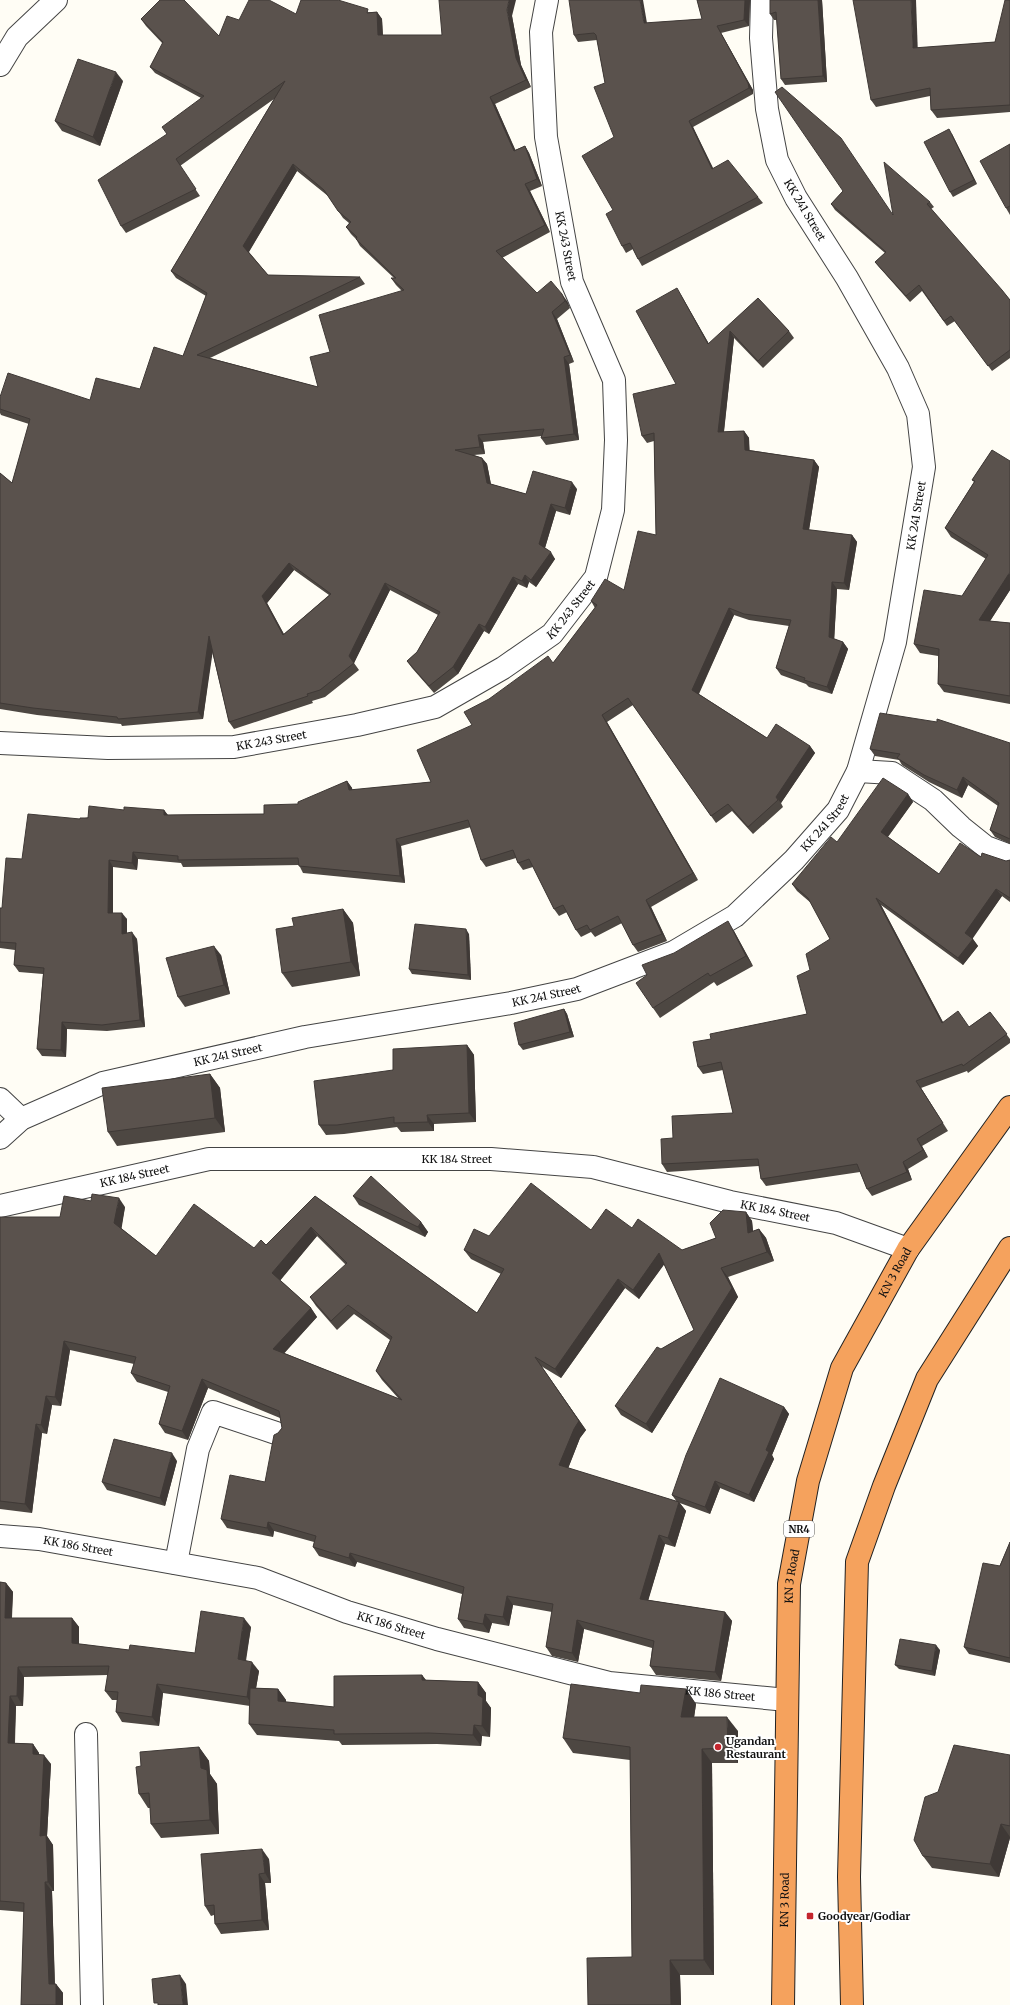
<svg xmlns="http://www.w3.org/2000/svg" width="1010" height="2005" font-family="Merriweather,serif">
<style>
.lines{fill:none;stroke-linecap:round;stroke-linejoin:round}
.minor-casing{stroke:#444;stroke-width:24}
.highway-casing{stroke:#222;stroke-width:24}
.minor{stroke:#fff;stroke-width:22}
.highway{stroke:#f5a25d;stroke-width:22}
.wall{fill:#4d4742;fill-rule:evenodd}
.shaded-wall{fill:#3f3936}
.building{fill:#5a524d;stroke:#3f3936;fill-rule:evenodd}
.poi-dot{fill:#c4262e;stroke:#fff;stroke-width:1.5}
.labels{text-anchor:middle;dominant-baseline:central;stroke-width:4;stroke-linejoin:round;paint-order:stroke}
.shield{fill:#fff;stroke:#585858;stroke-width:1}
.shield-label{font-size:10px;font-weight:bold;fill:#111}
.street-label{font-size:11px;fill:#111;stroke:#fff}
.poi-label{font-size:11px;font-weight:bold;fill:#111;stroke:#fff;text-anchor:start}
</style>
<rect width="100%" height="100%" fill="#fffdf5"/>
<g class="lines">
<g class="minor-casing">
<g id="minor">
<path d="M0,65L17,37L56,0"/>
<path id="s1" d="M0,743L108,748L234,747L357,725L435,707L503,668L552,634L596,577L613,510L616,440L614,380L572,282L546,137L541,32L547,0"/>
<path d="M858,771L892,773L933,800L961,827L986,847L1010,856"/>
<path d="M0,1099L21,1119"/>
<path id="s2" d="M0,1138L21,1119L103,1083L305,1037L511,1003L577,989L674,952L735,916L794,860L838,810L858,771L895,642L924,467L918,414L898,368L847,278L796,198L777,160L767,109L761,38L762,0"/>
<path id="s3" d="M0,1206L209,1159H491L593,1167L730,1202L836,1223L908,1249"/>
<path id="s4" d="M0,1536L39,1539L258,1578L347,1612L437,1639L609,1683L787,1700"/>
<path d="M176,1563L198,1449L213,1412L276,1433"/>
<path d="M86,1734L92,2005"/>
</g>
</g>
<g class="highway-casing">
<g id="highway">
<path id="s5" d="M783,2005L789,1584L808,1481L842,1368L908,1249L1010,1107"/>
<path d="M852,2005L849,1877L857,1562L884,1486L927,1379L1010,1248"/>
</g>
</g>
<use href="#minor" class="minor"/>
<use href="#highway" class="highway"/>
</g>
<g class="wall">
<path d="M697,0H750L749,26L721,33L753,90V94L693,127L713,169L758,197L763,203L642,266L638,259L633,249L626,253L622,246L613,210L614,137L605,83L597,40L578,42L574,35L647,23L702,19Z"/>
<path d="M770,0H822L827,82L785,85L781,79L777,20H774L770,14Z"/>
<path d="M1010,0V112L937,118L931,110L930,96L876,107L871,100L918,48L995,42Z"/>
<path d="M377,12L382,19L383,35H442L512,16L521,65L531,87L495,104L515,150L525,146L529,153L542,186L530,191L550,232L502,258L537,293L567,301L570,308L557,319L574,362L569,364L579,440L546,445L541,438L542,436L483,442L485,454L474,455L482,458L487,464L491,484L526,494L577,489L570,515L556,511L545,548L555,559L536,587L529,582L527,588L518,584L489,634L484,631L458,674L434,693L412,668L407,661L417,652L438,615L390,590L354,663L359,670L325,697L312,701L313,703L234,729L229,722L212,651L203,719L122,726L121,724L37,715L0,709V473L12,483L29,424L1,415L0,413V397L90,400L140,389L183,356L206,296L176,278L171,271L274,99L180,166L200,196L126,233L121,226L167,134L201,98L155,73L150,67L163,44L146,26L141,19L219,36L239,20L296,14ZM297,171L328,196L343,218L349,223L346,227L351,234L356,239L360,246L394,278H391L396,285L402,291L330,352L318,387L210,358L365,284L360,277L268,275L249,252ZM294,570L329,595L284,634L267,603Z"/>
<path d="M123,81L100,146L62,131L55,121Z"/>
<path d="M952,134L977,184L953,197L950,192Z"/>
<path d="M1010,144V215L1006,208Z"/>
<path d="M843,191L893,215L930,202L934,207L931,209L1010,300V358L992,371L955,321L947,326L922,291L910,302L879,267L875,262L885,253L835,210L831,204Z"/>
<path d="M681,295L709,344L758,298L789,331L794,338L763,368L734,338L724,432L744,431L749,438V450L814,460L819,467L809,530L852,535L857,542L849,590L837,589L834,639L843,642L848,649L832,694L809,687L806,684L781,675L776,668L789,626L749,620L734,615L699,694L767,738L810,746L815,753L781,803L783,807L753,834L732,811L716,823L633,705L607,722L698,880L651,907L667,941L638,952L633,945L622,923L595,937L591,932L581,937L576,930L567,912L559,916L554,909L533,867L523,870L518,863L516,858L486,867L481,860L471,827L401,846L405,883L303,873L299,865L183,867L181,863L138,859L137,870L113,867V913L127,919V933L137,939L145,1027L107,1031L67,1029L66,1057L42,1056L37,1049L43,974L19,972L14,965L15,950L0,948V908H2L22,859L80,819L124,810H164L168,815L264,814L298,804L347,781L352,788V790L431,782L472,725L489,699L553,663L595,608L591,601L624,590L656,535L654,441L647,443L642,436L676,384Z"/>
<path d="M992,450L1010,590L990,621L1010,623V704L944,692L938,684V656L920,653L914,644L962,596L986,559L951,537L945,528L974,482L972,480Z"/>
<path d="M1010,743V844L995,837L990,830L998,806L968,785L962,798L929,782L902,765L899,760L875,756L870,749Z"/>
<path d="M908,794L913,802L888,837L939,874L981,857L1006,861L1010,860V902L1002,896L972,938L978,946L963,965L881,905L943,1022L969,1027L990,1012L1010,1039V1043L968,1073L967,1071L921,1088L948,1131L922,1146L928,1157L908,1169L912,1180L872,1196L867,1189L860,1172L766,1186L761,1179L759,1166L667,1172L662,1164L673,1138L733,1113L723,1070L703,1074L698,1067L711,1039L807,1014L810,970L830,939L811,903L797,891L792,884L837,842Z"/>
<path d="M343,909L353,923L360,976L292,987L282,973Z"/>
<path d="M734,931L753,966L717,986L714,982L660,1018L653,1008Z"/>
<path d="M469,934L471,980L412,974L409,969Z"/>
<path d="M221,955L230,994L185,1007L178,997Z"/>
<path d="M564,1009L567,1014L574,1037L523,1050L519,1045Z"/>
<path d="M467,1045L474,1055L476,1122L434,1124V1131L401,1132L397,1127L344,1134L326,1135L319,1125L393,1070Z"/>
<path d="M210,1074L220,1088L225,1132L117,1146L108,1132Z"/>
<path d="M315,1196L477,1313L501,1274L471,1259L464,1250L489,1236L632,1228L682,1250L716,1238L746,1212L752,1221L753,1231L759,1229L766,1238L774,1261L728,1277L738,1297L652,1433L621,1415L615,1406L661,1349L694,1330L664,1264L639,1299L625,1288L561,1378L541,1366L586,1430L580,1438L568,1468L679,1502L686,1511L675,1547L665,1544L648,1600L725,1612L732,1621L721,1681L656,1675L650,1666L652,1648L584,1629L578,1662L552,1656L546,1647L552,1612L513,1605L509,1626L492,1623L489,1633L464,1628L458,1619L462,1594L357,1562L355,1567L319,1556L313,1547L314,1542L274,1531L273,1537L227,1528L221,1519L265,1482L278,1433L282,1428L280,1418L208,1388L188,1440L165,1433L159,1424L168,1392L137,1382L131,1373L134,1364L70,1350L61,1406L52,1405L47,1434L42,1433L32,1513L0,1509V1217H60L125,1207L121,1228L156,1256L254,1248L266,1245ZM317,1236L346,1265L310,1297L316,1306L337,1330L354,1314L390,1340L376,1371L382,1380L399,1399L284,1353L317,1317L311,1308L280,1280Z"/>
<path d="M353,1196L421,1222L428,1232L425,1237L359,1205Z"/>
<path d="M784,1407L789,1414L772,1455L774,1459L754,1502L720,1488L710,1514L677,1502L672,1495Z"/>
<path d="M177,1461L165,1506L107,1490L102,1482Z"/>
<path d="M1010,1542V1663L969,1654L964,1647Z"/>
<path d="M0,1582L6,1583L13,1592L12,1618H72L79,1627V1644L129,1650L195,1653L251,1627L246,1661L259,1671L256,1688L278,1689L286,1700V1702L334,1707L422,1675L426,1680L478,1682L486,1693V1701L491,1708L490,1737L482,1736L481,1746L437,1744L342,1745L339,1741L257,1735L249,1724L250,1706L163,1693L159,1726L122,1722L116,1712L117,1700H112L105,1691L108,1675L24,1677L23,1706H16L15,1743L33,1744L39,1753V1755L51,1764L47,1836L53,1845L54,1891H52L55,1984H56L63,1993V2005H21L24,1912L0,1910Z"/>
<path d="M940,1650L935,1676L899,1669L895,1665Z"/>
<path d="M686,1689L696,1704L694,1717L738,1731V1763H712L714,1975H680L681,2005H588L632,1957L630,1760L573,1753L563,1738L640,1693Z"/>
<path d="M199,1747L209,1761L210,1774L217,1784L219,1834L161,1838L151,1824L150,1808H148L139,1794L141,1766Z"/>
<path d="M1010,1755V1838L999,1877L932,1868L923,1856L938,1792Z"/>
<path d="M269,1859L271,1883H265L269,1930L221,1934L215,1924L214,1915L211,1916L205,1906Z"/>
</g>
<g class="shaded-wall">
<path d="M509,0H516L512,16L521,65L531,87L526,80L516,58L507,10Z"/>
<path d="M640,0H643L648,29L644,23Z"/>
<path d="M745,0H750L749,26L744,20Z"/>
<path d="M818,0H822L827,82L823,76Z"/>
<path d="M911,0H916L918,56L913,48Z"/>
<path d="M377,12L382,19L383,42L378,35Z"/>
<path d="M717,26L721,33L753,90V94L749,88Z"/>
<path d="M116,72L123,81L100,146L93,137Z"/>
<path d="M490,97L495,104L519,158L514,151Z"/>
<path d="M689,121L693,127L717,176L712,169Z"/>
<path d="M949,129L952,134L977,184L974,180Z"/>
<path d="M525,146L529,153L542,186L537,179Z"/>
<path d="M293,164L297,171L248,253L243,246Z"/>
<path d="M525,184L530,191L550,232L545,225Z"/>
<path d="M677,288L713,351L708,344Z"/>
<path d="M562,294L567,301L570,308L565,301Z"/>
<path d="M552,312L557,319L574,362L570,355Z"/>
<path d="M730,331L734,338L723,439L718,432Z"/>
<path d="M564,357L569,364L579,440L574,434Z"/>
<path d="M744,431L749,438L750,456L745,450Z"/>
<path d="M478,435L483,442L485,454L480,447Z"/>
<path d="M482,458L487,464L492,490L487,483Z"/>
<path d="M814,460L819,467L808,536L803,529Z"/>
<path d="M572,482L577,489L570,515L565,508Z"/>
<path d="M551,504L556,511L544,551L539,544Z"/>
<path d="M852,535L857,542L849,590L844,583Z"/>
<path d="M551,552L555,559L536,587L531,580Z"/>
<path d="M289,563L294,570L267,603L288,642L283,635L262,596Z"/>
<path d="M1010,572V590L985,629L979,620Z"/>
<path d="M525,575L529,582L527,588L522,581Z"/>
<path d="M513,577L518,584L489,634L485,627Z"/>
<path d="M832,582L837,589L834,644L829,637Z"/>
<path d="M385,583L390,590L354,663L349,656Z"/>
<path d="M729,608L734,615L697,697L692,690Z"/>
<path d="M479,624L484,631L458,674L453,667Z"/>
<path d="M209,636L214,643L203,719L198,712Z"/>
<path d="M843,642L848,649L832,694L827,687Z"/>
<path d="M602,715L607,722L698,880L693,873Z"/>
<path d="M810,746L815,753L781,803L776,797Z"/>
<path d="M963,777L968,785L962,798L957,790Z"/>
<path d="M347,781L352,788L354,797L349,790Z"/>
<path d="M908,794L913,802L886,839L881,832Z"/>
<path d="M164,810L169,817L164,815Z"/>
<path d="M396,839L401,846L405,883L400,876Z"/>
<path d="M133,852L138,859L137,870L132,863Z"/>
<path d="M109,860L113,867V920L108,913Z"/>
<path d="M996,889L1002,896L971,941L965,933Z"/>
<path d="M876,898L881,905L947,1030L942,1023Z"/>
<path d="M646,900L651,907L667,941L662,934Z"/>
<path d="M343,909L353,923L360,976L351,962Z"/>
<path d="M122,913L127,919V941L122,934Z"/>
<path d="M728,921L734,931L753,966L746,956Z"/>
<path d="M466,929L469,934L471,980L468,975Z"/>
<path d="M132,932L137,939L145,1027L140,1020Z"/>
<path d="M973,939L978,946L963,965L958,958Z"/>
<path d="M214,946L221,955L230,994L224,985Z"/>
<path d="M564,1009L567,1014L574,1037L570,1032Z"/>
<path d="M62,1022L67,1029L66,1057L61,1050Z"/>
<path d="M467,1045L474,1055L476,1122L469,1113Z"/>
<path d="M210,1074L220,1088L225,1132L215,1118Z"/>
<path d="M916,1081L921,1088L948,1131L943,1123Z"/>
<path d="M427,1115L434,1124V1131L428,1122Z"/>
<path d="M917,1139L922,1146L928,1157L923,1150Z"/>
<path d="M903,1162L908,1169L912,1180L907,1172Z"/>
<path d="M119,1198L125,1207L121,1232L114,1223Z"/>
<path d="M746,1212L752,1221L754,1242L748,1233Z"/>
<path d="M421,1222L428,1232L425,1237L418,1227Z"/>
<path d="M311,1227L317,1236L279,1282L272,1273Z"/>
<path d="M759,1229L766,1238L774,1261L767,1252Z"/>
<path d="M659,1253L666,1262L639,1299L633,1290Z"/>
<path d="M721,1268L728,1277L738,1297L652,1433L646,1424L732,1288Z"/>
<path d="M618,1279L625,1288L561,1378L555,1369Z"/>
<path d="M311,1308L317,1317L280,1358L273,1349Z"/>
<path d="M64,1341L70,1350L61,1406L55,1397Z"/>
<path d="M535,1357L586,1430L580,1438L566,1474L559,1465Z"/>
<path d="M202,1379L208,1388L188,1440L182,1431Z"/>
<path d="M46,1396L52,1405L47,1434L41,1425Z"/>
<path d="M784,1407L789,1414L772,1455L774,1459L754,1502L749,1495L766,1450Z"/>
<path d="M36,1424L42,1433L32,1513L25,1504Z"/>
<path d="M172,1453L177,1461L165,1506L160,1498Z"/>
<path d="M715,1481L720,1488L710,1514L705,1507Z"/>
<path d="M679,1502L686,1511L675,1547L668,1538Z"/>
<path d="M268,1522L274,1531L273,1537L267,1528Z"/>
<path d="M659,1535L665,1544L646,1608L640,1599Z"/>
<path d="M350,1553L357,1562L355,1567L349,1558Z"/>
<path d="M6,1583L13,1592L11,1627L5,1618Z"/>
<path d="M507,1596L513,1605L509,1626L503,1617Z"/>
<path d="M725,1612L732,1621L721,1681L715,1672Z"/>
<path d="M485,1614L492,1623L489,1633L483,1624Z"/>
<path d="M72,1618L79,1627V1653L72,1643Z"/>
<path d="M244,1618L251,1627L244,1669L238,1659Z"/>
<path d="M577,1620L584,1629L578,1662L572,1653Z"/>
<path d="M936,1645L940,1650L935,1676L932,1671Z"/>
<path d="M252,1662L259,1671L253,1706L247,1697Z"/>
<path d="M18,1667L24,1677L23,1706L17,1696Z"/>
<path d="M422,1675L430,1686L422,1680Z"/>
<path d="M478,1682L486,1693V1701L491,1708L490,1737L482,1726L478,1695Z"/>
<path d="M157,1684L163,1693L159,1726L152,1717Z"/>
<path d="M278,1689L286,1700L285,1712L278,1701Z"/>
<path d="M686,1689L696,1704L692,1732L681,1717Z"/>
<path d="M10,1696L16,1706L14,1752L8,1743Z"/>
<path d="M727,1717L738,1731V1763L728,1748Z"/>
<path d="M474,1725L482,1736L481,1746L473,1735Z"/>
<path d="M33,1744L39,1753V1764L33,1754Z"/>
<path d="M199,1747L209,1761L210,1774L217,1784L219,1834L210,1820L201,1768Z"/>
<path d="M702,1749L712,1763L714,1975L704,1960Z"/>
<path d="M44,1755L51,1764L47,1836L53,1845L54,1891L48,1882L40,1836Z"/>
<path d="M1001,1824L1010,1837V1838L999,1877L990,1864Z"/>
<path d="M262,1849L269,1859L271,1883L265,1873Z"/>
<path d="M259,1874L265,1883L269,1930L262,1920Z"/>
<path d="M45,1882L52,1891L55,1993L49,1984Z"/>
<path d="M670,1960L680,1975L681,2005H671Z"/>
<path d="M180,1975L186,1984L188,2005H183Z"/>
<path d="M56,1984L63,1993V2005H56Z"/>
</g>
<g class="building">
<path d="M160,0H184L219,36L227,16L239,20L249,0H269L296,14L301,0H338L368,9L367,13L377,12L378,35H442L439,0H509L507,10L516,58L526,80L490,97L514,151L525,146L537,179L525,184L545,225L496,251L537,293L551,281L562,294L565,301L552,312L570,355L564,357L574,434L541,438L544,429L478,435L480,447L455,450L482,458L487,483L526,494L533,471L572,482L565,508L551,504L539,544L551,552L531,580L525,575L522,581L513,577L485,627L479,624L453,667L429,686L407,661L417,652L440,612L385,583L349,656L354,663L320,690L307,694L308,696L229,722L209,636L198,712L118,719L117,717L33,708L0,703V473L12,483L30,419L0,409V397L8,373L90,400L96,378L140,389L154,347L183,356L207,293L171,271L285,81L176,159L196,189L121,226L98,180L167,134L162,127L204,96L150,67L163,42L141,19ZM293,164L324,190L338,211L351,222L346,227L357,237L356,239L396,278H391L404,290L319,315L330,352L310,357L318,387L197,355L360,277L268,275L243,246ZM289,563L331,594L283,635L262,596Z"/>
<path d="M569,0H640L644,23L702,19L697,0H745L744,20L717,26L748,83L749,88L689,121L712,169L728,160L758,197L638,259L630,243L622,246L606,214L613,210L582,156L614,137L594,87L605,83L596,35L594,33L574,35Z"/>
<path d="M770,0H818L823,76L781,79L776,12L770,14Z"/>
<path d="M853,0H911L913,48L995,42L1005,0H1010V105L931,110L930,88L871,100Z"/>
<path d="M78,59L116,72L93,137L55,121Z"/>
<path d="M782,87L841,138L893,215L884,162L930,202L927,204L1002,290L1010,300V350L988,366L951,316L944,321L919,285L906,296L875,262L886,252L831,204L843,191L775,92Z"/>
<path d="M949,129L974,180L950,192L924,142Z"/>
<path d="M1010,144V206L1006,208L980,161Z"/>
<path d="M677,288L708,344L758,298L789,331L758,361L730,331L718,432L744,431L745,450L814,460L803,529L852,535L844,583L832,582L829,637L843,642L827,687L804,680L805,678L776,668L791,620L744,614L729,608L692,690L767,738L776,724L810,746L776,797L778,800L748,827L728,804L711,816L628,698L602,715L693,873L646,900L662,934L633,945L618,916L590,930L587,925L576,930L563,905L554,909L529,859L518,863L513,850L481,860L468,820L396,839L400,876L299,866L298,858L178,860V856L133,852L132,863L109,860L108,913H122V934L132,932L140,1020L102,1025L62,1022L61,1050L37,1049L44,968L14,965L16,943L0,942V908H2L6,858L22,859L28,814L80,819V818H88L89,806L124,810V807L164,810V815L264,814V805L298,804V802L347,781L349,790L431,782L417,750L472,725L464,712L489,699L548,656L553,663L597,605L591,601L605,579L624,590L638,531L656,535L654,433L642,436L633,394L676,384L636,311Z"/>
<path d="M992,450L1010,461V572L979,620L1010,623V696L938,684L939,649L914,644L924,590L962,596L988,555L945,528L975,481L972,480Z"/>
<path d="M880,713L937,722V719L1010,743V839L990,830L999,803L963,777L957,790L924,775L897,758L900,754L870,749Z"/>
<path d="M883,778L908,794L881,832L939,874L960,843L981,857L982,853L1006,861L1010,860V898L996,889L965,933L973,939L958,958L876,898L942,1023L958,1011L969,1027L990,1012L1007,1034L963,1066L962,1064L916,1081L943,1123L917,1139L923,1150L903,1162L907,1172L867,1189L857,1164L761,1179L758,1159L662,1164L661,1139L673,1138L672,1116L733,1113L721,1062L698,1067L693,1042L711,1039L710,1034L807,1014L797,976L810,970L806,954L830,939L808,898L792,884L831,837L837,842Z"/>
<path d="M343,909L351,962L282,973L276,929L294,926L292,918Z"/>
<path d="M728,921L746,956L710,976L708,973L653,1008L636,983L647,975L642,965L674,953Z"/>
<path d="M415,924L466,929L468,975L409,969Z"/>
<path d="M214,946L224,985L178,997L166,958Z"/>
<path d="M564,1009L570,1032L519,1045L514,1023Z"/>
<path d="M467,1045L469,1113L427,1115L428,1122L394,1123V1117L337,1125H319L314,1081L393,1070V1049Z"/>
<path d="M210,1074L215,1118L108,1132L102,1088Z"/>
<path d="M371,1176L421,1222L418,1227L353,1196Z"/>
<path d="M531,1183L591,1230L606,1209L632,1228L638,1219L682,1250L716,1238L710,1223L723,1210L746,1212L748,1233L759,1229L767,1252L721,1268L732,1288L646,1424L615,1406L657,1347L661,1349L694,1330L659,1253L633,1290L618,1279L555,1369L535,1357L579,1421L574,1429L559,1465L679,1502L668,1538L659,1535L640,1599L725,1612L715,1672L650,1666L654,1641L577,1620L572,1653L546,1647L553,1604L507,1596L503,1617L485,1614L483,1624L458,1619L464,1587L350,1553L349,1558L313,1547L316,1536L268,1522L267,1528L221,1519L230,1475L265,1482L274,1435L278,1433L282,1428L279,1411L202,1379L182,1431L159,1424L170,1386L131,1373L136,1357L64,1341L55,1397L46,1396L41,1425L36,1424L25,1504L0,1501V1217H60L64,1196L91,1201L92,1194L119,1198L114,1223L156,1256L194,1204L254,1248L261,1240L266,1245L315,1196L477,1313L504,1269L464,1250L474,1229L489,1236ZM311,1227L347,1263L310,1297L331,1321L348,1305L392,1337L376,1371L402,1400L273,1349L311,1308L272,1273Z"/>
<path d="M720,1378L784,1407L766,1450L769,1452L749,1495L715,1481L705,1507L672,1495L686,1455Z"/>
<path d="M114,1439L172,1453L160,1498L102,1482Z"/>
<path d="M1010,1542V1658L964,1647L983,1563L1000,1566Z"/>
<path d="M0,1582L6,1583L5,1618H72V1643L129,1650L130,1645L195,1653L201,1611L244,1618L238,1659L252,1662L247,1697L157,1684L152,1717L116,1712L118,1692L105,1691L109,1666L18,1667L17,1696H10L8,1743L33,1744V1754L44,1755L40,1836L46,1835L48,1882H45L49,1984H56V2005H21L24,1903L0,1901Z"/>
<path d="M900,1639L936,1645L932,1671L895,1665Z"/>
<path d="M422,1675V1680L478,1682V1695L483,1698L482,1726L474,1725L473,1735L429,1733L334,1734V1730L249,1724L250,1688L278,1689V1701L334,1707V1676Z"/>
<path d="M571,1684L640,1693L641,1685L686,1689L681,1717H727L728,1748L702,1749L704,1960H670L671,2005H588L587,1958L632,1957L630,1747L563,1738Z"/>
<path d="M954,1745L1010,1755V1826L1001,1824L990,1864L923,1856L914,1840L925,1797L938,1792Z"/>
<path d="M199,1747L201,1768L207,1770L210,1820L151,1824L149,1793L139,1794L136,1767L141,1766L140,1752Z"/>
<path d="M262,1849L265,1873L259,1874L262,1920L215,1924L214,1905L205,1906L201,1854Z"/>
<path d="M180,1975L183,2005H158V2003H154L152,1979Z"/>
</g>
<g class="poi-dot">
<circle cx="718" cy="1747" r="4"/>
<rect x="806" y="1912" width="8" height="8" rx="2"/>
</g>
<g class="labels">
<rect class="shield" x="784" y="1521" width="30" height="16" rx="3"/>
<g class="shield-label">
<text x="799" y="1529">NR4</text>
</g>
<g class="street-label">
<text transform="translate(805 210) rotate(59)">KK 241 Street</text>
<text transform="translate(566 246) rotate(79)">KK 243 Street</text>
<text stroke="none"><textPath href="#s2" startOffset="1230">KK 241 Street</textPath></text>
<text stroke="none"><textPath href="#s1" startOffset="608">KK 243 Street</textPath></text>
<text stroke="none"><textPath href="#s1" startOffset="272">KK 243 Street</textPath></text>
<text stroke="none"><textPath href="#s2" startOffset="906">KK 241 Street</textPath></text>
<text stroke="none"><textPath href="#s2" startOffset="570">KK 241 Street</textPath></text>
<text stroke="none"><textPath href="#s2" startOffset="246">KK 241 Street</textPath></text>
<text stroke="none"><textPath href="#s3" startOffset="462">KK 184 Street</textPath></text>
<text stroke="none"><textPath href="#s3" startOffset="138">KK 184 Street</textPath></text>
<text stroke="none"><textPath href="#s3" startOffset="786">KK 184 Street</textPath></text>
<text stroke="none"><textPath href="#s5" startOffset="753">KN 3 Road</textPath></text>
<text stroke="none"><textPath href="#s4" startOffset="79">KK 186 Street</textPath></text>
<text stroke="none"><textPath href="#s5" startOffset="429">KN 3 Road</textPath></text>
<text stroke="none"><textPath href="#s4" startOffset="403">KK 186 Street</textPath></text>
<text stroke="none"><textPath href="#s4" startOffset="740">KK 186 Street</textPath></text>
<text stroke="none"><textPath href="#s5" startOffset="105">KN 3 Road</textPath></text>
</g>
<g class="poi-label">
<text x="726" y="1741">Ugandan<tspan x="726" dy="13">Restaurant</tspan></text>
<text x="818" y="1916">Goodyear/Godiar</text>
</g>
</g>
</svg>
